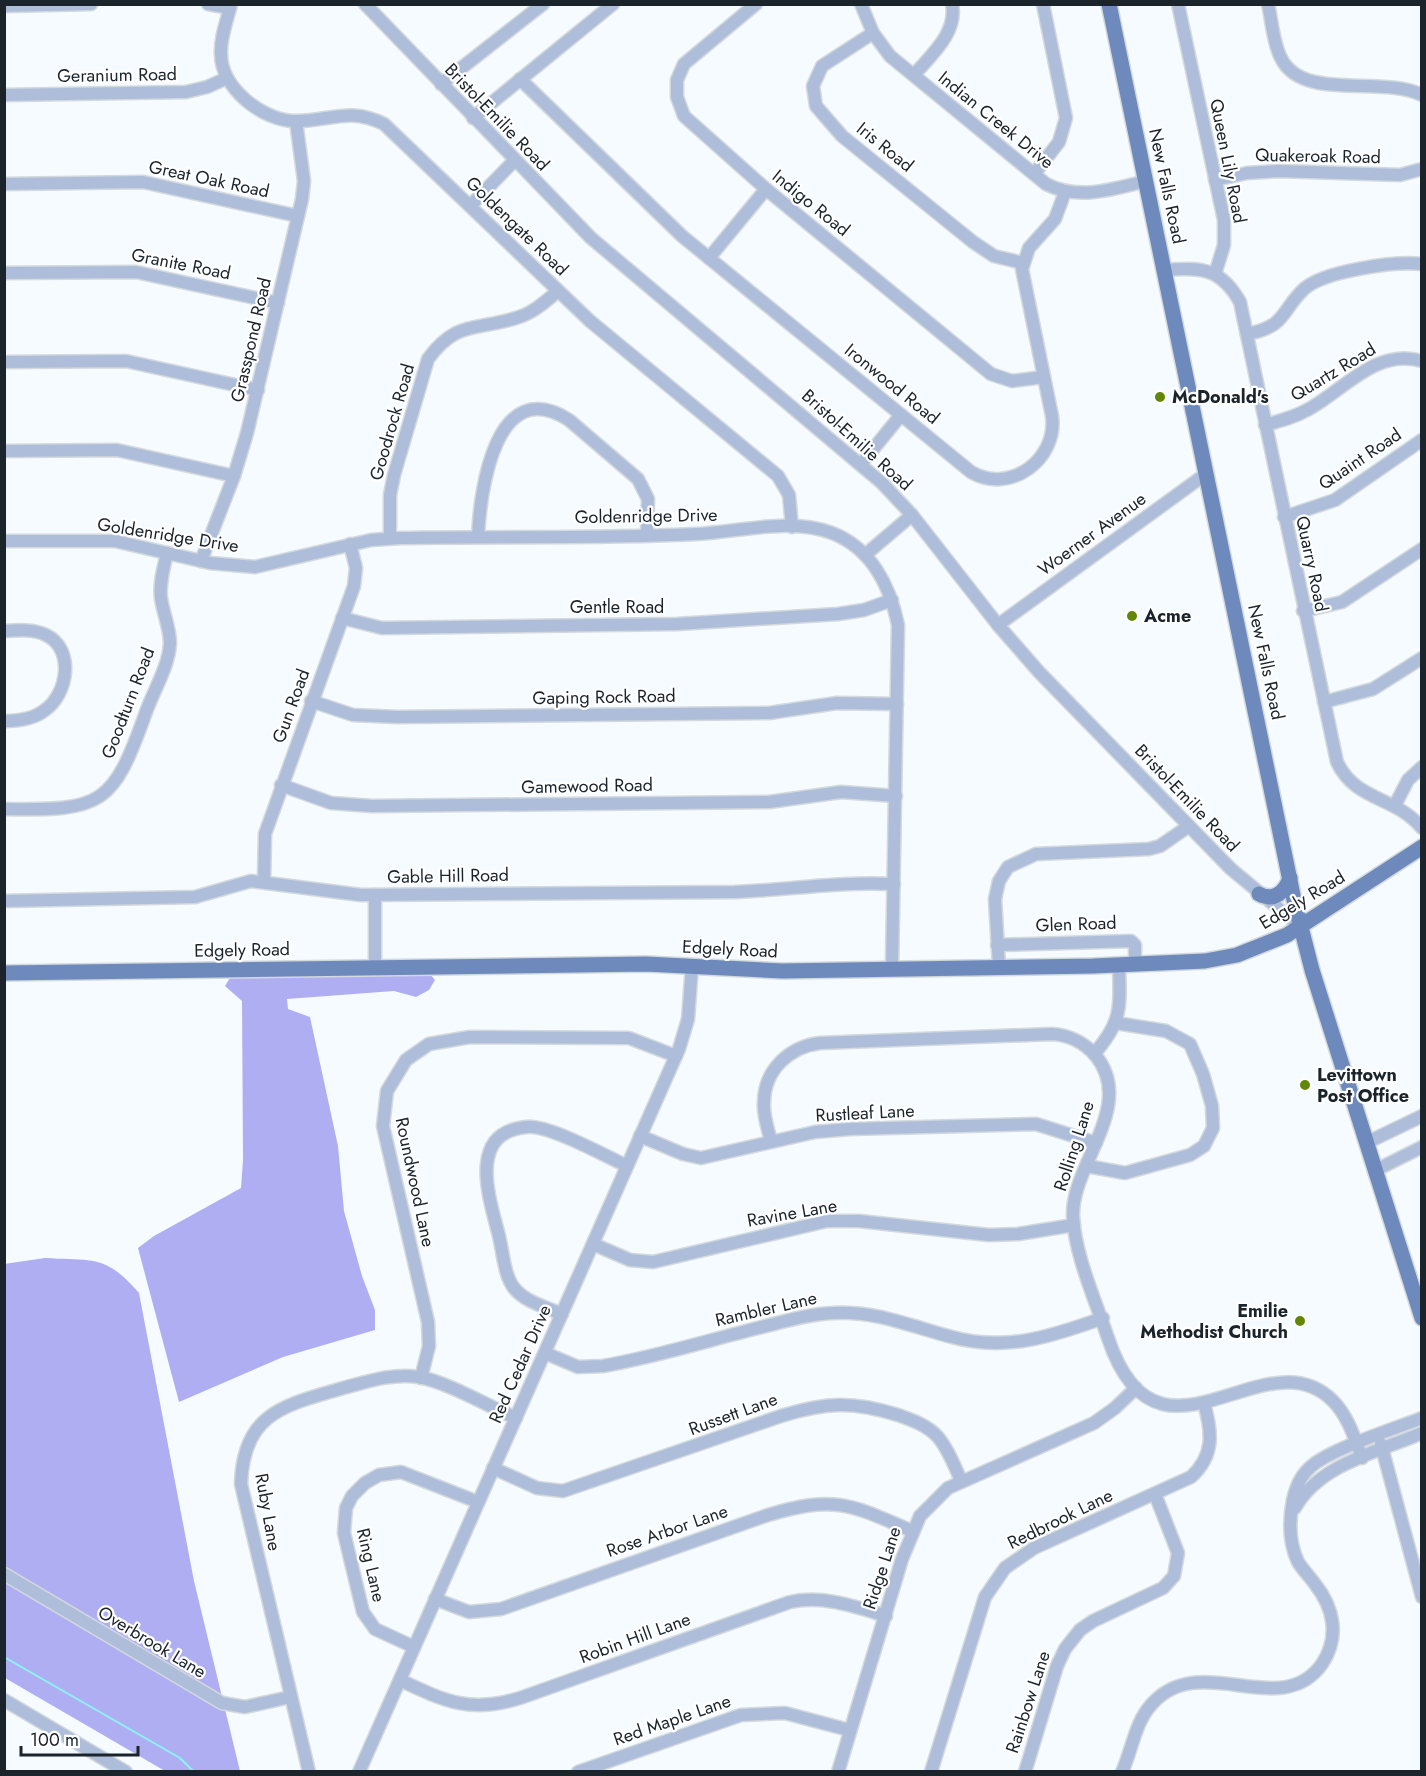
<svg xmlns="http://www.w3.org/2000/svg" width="1426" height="1776" font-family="Jost,sans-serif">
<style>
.forest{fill:#b0aef3}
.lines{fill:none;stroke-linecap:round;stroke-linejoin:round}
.stream{stroke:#8bf4f2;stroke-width:2}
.minor-casing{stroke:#d3d9dd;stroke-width:15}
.major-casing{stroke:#d3d9dd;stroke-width:18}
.minor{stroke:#aebeda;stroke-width:12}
.major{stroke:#6e8abc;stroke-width:15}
.poi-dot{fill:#628606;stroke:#fff;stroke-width:2}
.labels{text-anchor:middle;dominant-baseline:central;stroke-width:4.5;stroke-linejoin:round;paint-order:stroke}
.street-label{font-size:18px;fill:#1b242b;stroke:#fff}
.poi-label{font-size:18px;font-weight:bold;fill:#1b242b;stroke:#fff;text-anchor:start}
</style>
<rect width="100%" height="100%" fill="#f6fbff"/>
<g class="forest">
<path d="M430,974L435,980L429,990L416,997L394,991L287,999L288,1009L310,1017L338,1146L344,1211L362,1276L375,1310V1330L283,1357L179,1402L138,1248L154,1236L241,1188L243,1160L242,1001L225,986L231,976Z"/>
<path d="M45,1258C94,1261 105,1254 139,1293L194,1581L240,1771H165L5,1678L4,1264Z"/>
</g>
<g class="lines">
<path class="stream" d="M4,1657L180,1758L194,1772"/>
<g class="minor-casing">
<g id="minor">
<path d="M208,4L230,8"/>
<path d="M231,4C227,21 220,38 221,54C221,88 262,120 294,121C329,122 348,106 384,124L590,321L778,476L789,495L792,527"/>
<path d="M365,4L591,238L882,483L912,515L998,625L1039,672L1231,869L1301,927"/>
<path d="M756,4L684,64L677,80V97L684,116L766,189L991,374L1012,381L1044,377"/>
<path d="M861,4L873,33L890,56L1046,184C1079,201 1112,189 1146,181"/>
<path d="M1178,4L1224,220V245L1215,274"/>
<path d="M1268,4C1272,21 1273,43 1281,58C1302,102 1382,75 1422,95"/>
<path d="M4,6L91,4"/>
<path d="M873,33L822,66L813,86L816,106L842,136L973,242L994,256L1023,263"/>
<path d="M914,75C930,56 958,33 952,4"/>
<path d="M520,79L682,236L971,472C1010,495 1058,459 1052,416L1022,269L1029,248L1055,219L1065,192"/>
<path d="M441,84L543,4"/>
<path d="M4,95L186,92L207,87L227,78"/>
<path d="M473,118L613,4"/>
<path d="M1034,174L1059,142L1066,118L1043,4"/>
<path d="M1215,180L1247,173L1279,171L1400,175L1422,169"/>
<path d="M4,184L143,182L298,216"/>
<path d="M470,206L514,161"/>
<path d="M709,258L766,189"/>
<path d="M1165,270C1201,267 1221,268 1240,302L1337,762C1356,802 1394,795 1422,828"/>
<path d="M4,273L136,272L278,303"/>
<path d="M1247,334C1287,326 1280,312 1304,289C1324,271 1394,261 1422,264"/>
<path d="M4,362L126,361L258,390"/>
<path d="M1265,425C1280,421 1295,417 1309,409C1345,389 1376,348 1422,361"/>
<path d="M4,451L117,450L234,476"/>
<path d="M861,464L901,415"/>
<path d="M1284,517L1335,500L1422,440"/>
<path d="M478,537C480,489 496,373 569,420L638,479L648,499L647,535"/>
<path d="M390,538V495L394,475L428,359C457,319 478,331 519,317C534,312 546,301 558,291"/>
<path d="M4,541H115L210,563L255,567L371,540L400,538C498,536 598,539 696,534C739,532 791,517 832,533C871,548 890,586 898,625L892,968"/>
<path d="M865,555L912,515"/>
<path d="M201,561L234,476L247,433L302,199L304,181L296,121"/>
<path d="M1303,611L1342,602L1422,549"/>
<path d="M342,618L382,628L677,624L838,614L864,610L892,600"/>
<path d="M998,625L1207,473"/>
<path d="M4,631C18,630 34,629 46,635C75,649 68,694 45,710C34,719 18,721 4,721"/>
<path d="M311,701L353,715L398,717L769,713L837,703L897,704"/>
<path d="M1324,702L1373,689L1422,658"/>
<path d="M281,785L331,803L372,806L769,802L841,792L896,796"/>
<path d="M1395,805L1408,780L1422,767"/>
<path d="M4,809C103,811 113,805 146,712C154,690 169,666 170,643C170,628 163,613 161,598C159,583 164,567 167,553"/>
<path d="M264,881L265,834L354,586L356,568L350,544"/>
<path d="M375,895V967"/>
<path d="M4,901L195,897L251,881L361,895L735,892C788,890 840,881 894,884"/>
<path d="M997,945L1131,941L1135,945V965"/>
<path d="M999,966L995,899L999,881L1008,867L1036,854L1149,849L1160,846L1189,826"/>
<path d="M1094,1054C1123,1021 1120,1007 1119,965"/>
<path d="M640,1136L683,1154L701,1158L815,1132L850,1129L1036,1124L1096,1143"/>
<path d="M771,1141C768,1129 763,1116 764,1103C764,1070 789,1047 820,1043L1052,1034C1069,1035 1085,1043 1096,1056C1136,1106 1072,1164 1073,1215C1074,1253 1096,1302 1108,1338C1158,1488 1264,1332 1333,1401C1348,1416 1355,1439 1362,1458"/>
<path d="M1366,1143L1422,1116"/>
<path d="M1087,1166L1125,1173L1190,1155L1204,1146L1213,1128L1212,1106L1203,1074L1190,1044L1166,1031L1116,1023"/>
<path d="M1374,1171L1422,1147"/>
<path d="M593,1244L630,1260L653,1262L827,1221H859L989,1235L1018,1234L1074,1225"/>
<path d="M562,1314C546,1307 525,1302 514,1288C504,1275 503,1252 499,1236C490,1200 466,1133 526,1127C548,1124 605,1156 627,1166"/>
<path d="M545,1353L578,1367L603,1366C655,1357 706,1341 758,1328C782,1322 808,1314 833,1313C875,1310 913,1327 952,1337C1006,1352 1053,1336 1103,1318"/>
<path d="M421,1378L429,1346L428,1322L383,1126L387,1091L406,1060L429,1044L470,1037L629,1038L676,1056"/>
<path d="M1381,1444L1422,1597"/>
<path d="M493,1468L537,1488L563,1491L781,1416C826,1402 853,1401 898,1415C912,1420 927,1425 938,1437C948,1449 955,1466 961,1481"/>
<path d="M1295,1508C1319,1464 1378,1452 1422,1433"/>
<path d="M4,1574L222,1703L245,1707L290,1697"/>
<path d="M435,1599L469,1612L501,1609L768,1515C835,1495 850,1504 912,1531"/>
<path d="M414,1647L375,1629L363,1612L344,1533L346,1508L352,1496L365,1483L379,1475L401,1472L478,1502"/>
<path d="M400,1680C446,1702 472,1714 523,1697L790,1602C823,1595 854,1606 886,1616"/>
<path d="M4,1700L126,1772"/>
<path d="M309,1772L241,1484C243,1412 286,1405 343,1388C369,1381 392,1373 419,1377C447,1382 488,1406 516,1418"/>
<path d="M359,1772L679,1049L688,1019L692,966"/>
<path d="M578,1772L741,1715L785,1713L849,1730"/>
<path d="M838,1772L902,1559L920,1516L948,1488L1094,1423L1115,1408L1136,1388"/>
<path d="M931,1772L985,1597L1005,1568L1034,1548L1191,1477C1215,1455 1212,1432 1204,1403"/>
<path d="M1025,1772L1057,1666L1065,1649L1080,1630L1093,1621L1163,1588L1174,1576L1178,1553L1155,1494"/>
<path d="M1122,1772C1132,1750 1135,1723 1151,1705C1200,1648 1280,1723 1322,1664C1340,1637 1334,1608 1315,1584C1310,1577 1303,1570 1298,1562C1289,1543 1289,1520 1293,1500C1296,1486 1301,1474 1313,1465C1334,1448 1394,1429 1422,1418"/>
</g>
</g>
<g class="major-casing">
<g id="major">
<path d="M1109,4L1294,900L1312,970L1422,1318"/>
<path d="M1259,894C1274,902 1285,892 1290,878"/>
<path d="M4,973L646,964L782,971L1093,966L1205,961L1237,955L1287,935L1422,847"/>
</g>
</g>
<use href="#minor" class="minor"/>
<use href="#major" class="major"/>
</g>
<g class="poi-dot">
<circle cx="1160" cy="397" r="6"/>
<circle cx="1132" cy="616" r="6"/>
<circle cx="1305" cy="1085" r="6"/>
<circle cx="1300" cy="1321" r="6"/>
</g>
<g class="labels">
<g class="street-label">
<text transform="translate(117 75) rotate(-1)">Geranium Road</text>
<text transform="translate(497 117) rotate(46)">Bristol-Emilie Road</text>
<text transform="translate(996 120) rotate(39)">Indian Creek Drive</text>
<text transform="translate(885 147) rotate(39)">Iris Road</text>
<text transform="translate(1318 156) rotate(1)">Quakeroak Road</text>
<text transform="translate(1228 161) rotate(79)">Queen Lily Road</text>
<text transform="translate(209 179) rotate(12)">Great Oak Road</text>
<text transform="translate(1167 186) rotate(78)">New Falls Road</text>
<text transform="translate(811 203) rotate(39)">Indigo Road</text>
<text transform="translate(517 226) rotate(44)">Goldengate Road</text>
<text transform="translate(181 264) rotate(11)">Granite Road</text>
<text transform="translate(251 340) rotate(-77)">Grasspond Road</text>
<text transform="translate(1333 372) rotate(-31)">Quartz Road</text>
<text transform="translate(892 384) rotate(39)">Ironwood Road</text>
<text transform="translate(392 422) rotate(-74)">Goodrock Road</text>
<text transform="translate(857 440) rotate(42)">Bristol-Emilie Road</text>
<text transform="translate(1360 459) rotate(-34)">Quaint Road</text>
<text transform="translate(646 516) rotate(-1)">Goldenridge Drive</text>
<text transform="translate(1092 534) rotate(-36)">Woerner Avenue</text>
<text transform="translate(168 535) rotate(9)">Goldenridge Drive</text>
<text transform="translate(1312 564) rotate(78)">Quarry Road</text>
<text x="617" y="607">Gentle Road</text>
<text transform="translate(1266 662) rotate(78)">New Falls Road</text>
<text transform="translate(604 697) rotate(-1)">Gaping Rock Road</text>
<text transform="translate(128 703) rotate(-69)">Goodturn Road</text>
<text transform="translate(291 706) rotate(-70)">Gun Road</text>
<text transform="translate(587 786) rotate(-1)">Gamewood Road</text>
<text transform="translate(1187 798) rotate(46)">Bristol-Emilie Road</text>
<text transform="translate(448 876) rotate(-1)">Gable Hill Road</text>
<text transform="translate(1302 900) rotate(-31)">Edgely Road</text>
<text transform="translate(1076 924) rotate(-2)">Glen Road</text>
<text transform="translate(730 949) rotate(3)">Edgely Road</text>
<text transform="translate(242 950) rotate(-1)">Edgely Road</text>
<text transform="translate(865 1113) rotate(-3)">Rustleaf Lane</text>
<text transform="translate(1074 1146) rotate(-72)">Rolling Lane</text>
<text transform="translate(415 1182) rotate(78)">Roundwood Lane</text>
<text transform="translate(792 1213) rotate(-10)">Ravine Lane</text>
<text transform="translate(766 1309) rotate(-13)">Rambler Lane</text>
<text transform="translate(520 1364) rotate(-66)">Red Cedar Drive</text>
<text transform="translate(733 1414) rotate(-20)">Russett Lane</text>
<text transform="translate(268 1512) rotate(80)">Ruby Lane</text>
<text transform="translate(1060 1519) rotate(-26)">Redbrook Lane</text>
<text transform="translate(667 1531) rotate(-19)">Rose Arbor Lane</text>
<text transform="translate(371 1565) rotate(77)">Ring Lane</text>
<text transform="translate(882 1568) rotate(-72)">Ridge Lane</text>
<text transform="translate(635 1638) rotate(-20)">Robin Hill Lane</text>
<text transform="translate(152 1642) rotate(31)">Overbrook Lane</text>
<text transform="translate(1028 1702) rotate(-72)">Rainbow Lane</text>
<text transform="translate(672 1720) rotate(-19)">Red Maple Lane</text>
</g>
<g class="poi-label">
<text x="1172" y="397">McDonald's</text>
<text x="1144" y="616">Acme</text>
<text x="1317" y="1075">Levittown<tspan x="1317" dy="21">Post Office</tspan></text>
<text x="1288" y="1311" text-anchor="end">Emilie<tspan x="1288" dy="21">Methodist Church</tspan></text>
</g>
</g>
<rect width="1426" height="1776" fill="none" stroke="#1b242b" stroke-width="12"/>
<path d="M21 1746v9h117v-9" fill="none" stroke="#1b242b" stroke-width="3"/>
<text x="30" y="1746" font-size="18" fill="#1b242b" stroke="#ffffff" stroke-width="4.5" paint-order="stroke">100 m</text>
</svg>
